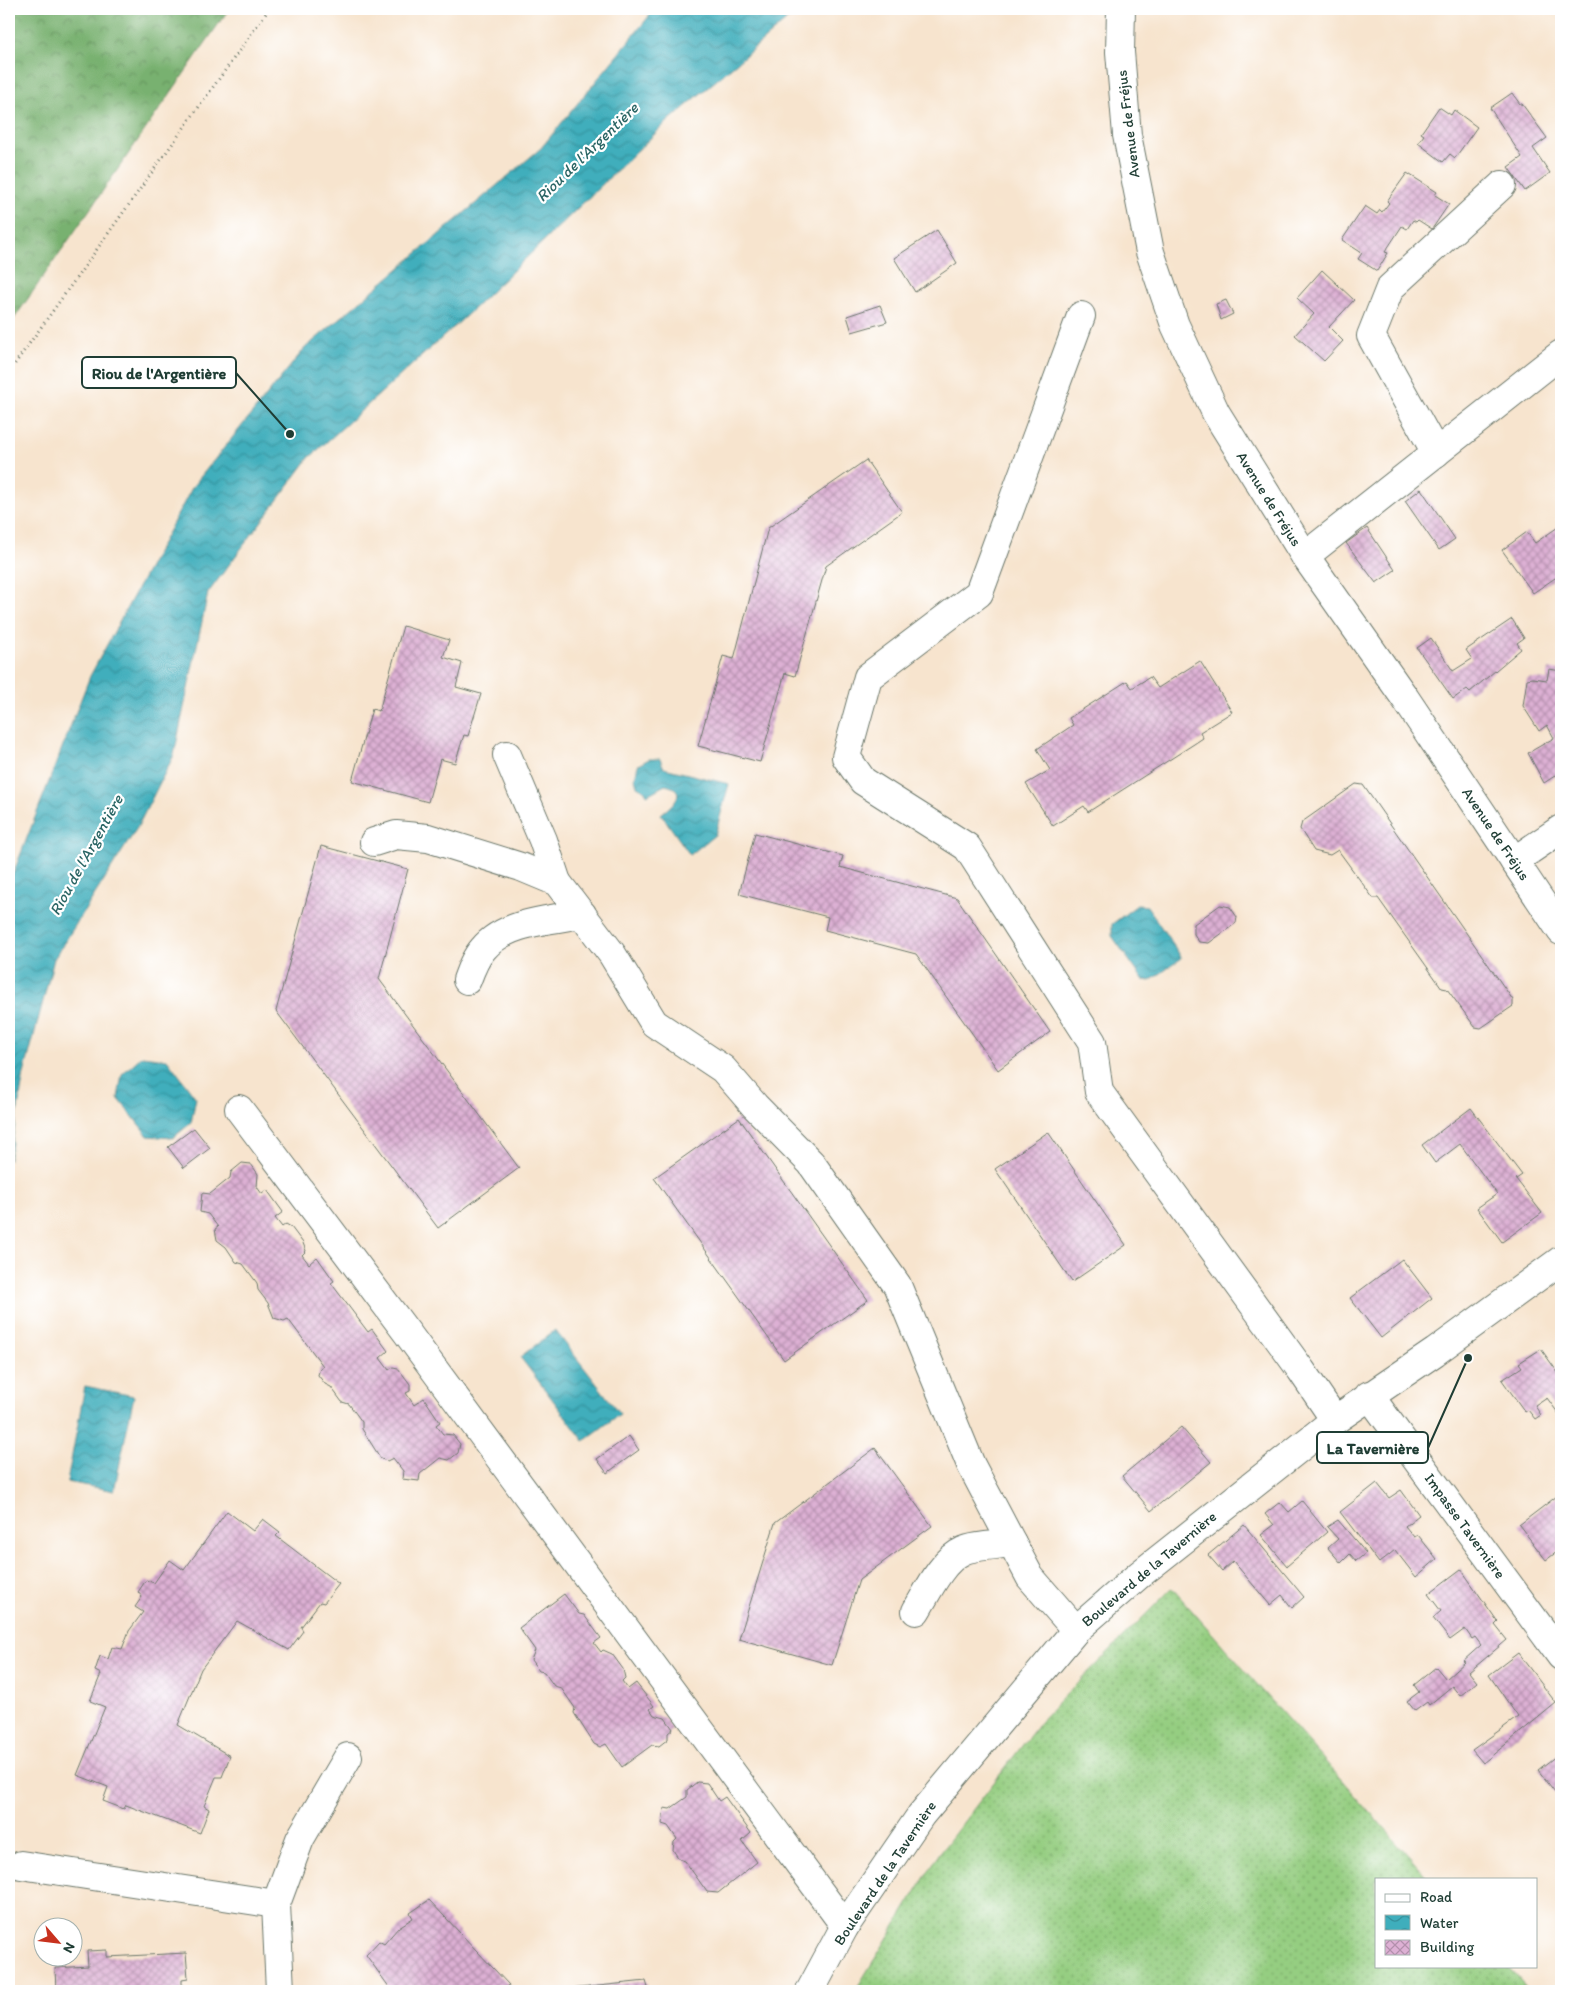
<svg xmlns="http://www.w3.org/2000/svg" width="1570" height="2000" font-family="Itim,sans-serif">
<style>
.grass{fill:url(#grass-dots);stroke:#5a865a}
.forest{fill:url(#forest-crowns);stroke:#4c7752}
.water{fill:url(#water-waves);stroke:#2f7678}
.building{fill:url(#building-cross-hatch)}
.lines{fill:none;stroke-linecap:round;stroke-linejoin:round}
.minor-casing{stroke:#6b776a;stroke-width:30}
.major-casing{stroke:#6b776a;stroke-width:30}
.path{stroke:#6b776a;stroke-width:3;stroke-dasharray:1 4;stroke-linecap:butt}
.minor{stroke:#fff;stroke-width:28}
.major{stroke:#fff;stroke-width:28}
.labels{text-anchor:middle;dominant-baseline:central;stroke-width:4.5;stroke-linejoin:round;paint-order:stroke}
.street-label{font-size:15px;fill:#1f3d34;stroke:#fff}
.water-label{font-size:16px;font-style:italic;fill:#2a6564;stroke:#fff}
.leader{fill:none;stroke:#1f3d34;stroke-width:2}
.callout-dot{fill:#1f3d34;stroke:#fff;stroke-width:2}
.callout{fill:#fff;stroke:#1f3d34;stroke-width:2}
.callout-label{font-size:16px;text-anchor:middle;font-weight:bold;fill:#1f3d34}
</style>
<defs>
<pattern id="grass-dots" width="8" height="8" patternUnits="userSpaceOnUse" patternTransform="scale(1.25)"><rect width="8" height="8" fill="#95ce81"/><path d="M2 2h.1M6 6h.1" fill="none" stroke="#79a86a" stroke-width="1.8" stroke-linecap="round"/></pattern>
<pattern id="forest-crowns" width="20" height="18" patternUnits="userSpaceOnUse" patternTransform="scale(1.25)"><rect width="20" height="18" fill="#78b16f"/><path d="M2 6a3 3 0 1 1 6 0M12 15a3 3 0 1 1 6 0" fill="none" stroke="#62915c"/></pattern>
<pattern id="water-waves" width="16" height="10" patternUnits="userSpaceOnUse" patternTransform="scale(1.25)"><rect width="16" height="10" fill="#3faebc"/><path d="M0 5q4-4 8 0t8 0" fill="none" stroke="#348f9a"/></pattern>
<pattern id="building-cross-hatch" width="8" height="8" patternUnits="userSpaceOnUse" patternTransform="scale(1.25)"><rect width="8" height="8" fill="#ddb0d4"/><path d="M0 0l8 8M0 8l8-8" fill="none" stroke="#b390ad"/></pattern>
</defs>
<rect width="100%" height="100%" fill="#fff"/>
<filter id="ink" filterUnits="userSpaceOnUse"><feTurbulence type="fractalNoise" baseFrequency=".02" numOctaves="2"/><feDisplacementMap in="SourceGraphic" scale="10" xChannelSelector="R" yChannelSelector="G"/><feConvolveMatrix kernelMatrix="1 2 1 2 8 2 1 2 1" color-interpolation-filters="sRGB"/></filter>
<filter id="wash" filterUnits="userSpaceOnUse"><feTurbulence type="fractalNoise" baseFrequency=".0096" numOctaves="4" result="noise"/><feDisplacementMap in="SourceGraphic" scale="20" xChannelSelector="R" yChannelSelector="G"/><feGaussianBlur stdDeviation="1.12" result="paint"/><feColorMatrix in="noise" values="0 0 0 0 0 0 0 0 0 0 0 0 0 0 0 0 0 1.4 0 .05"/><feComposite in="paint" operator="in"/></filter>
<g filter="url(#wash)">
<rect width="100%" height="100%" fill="#f7e4ce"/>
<path class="grass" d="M1172,1588L1429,1879H1376V1966H1508L1531,1991H855L939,1854L1045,1716Z"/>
<path class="forest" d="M9,9H229L9,326Z"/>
<g class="water">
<path d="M655,9H800L665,124L465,317L309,458L208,593L174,755L137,828L54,959L24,1074L9,1160V884L90,676L193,486L305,348L541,148Z"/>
<path d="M649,759H660L664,768L729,784L715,835L690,855L661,814C671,806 691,790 665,785L647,795L644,790L637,786L635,778L638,765Z"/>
<path d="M1137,905L1147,906L1182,958L1150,981L1143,980L1112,936V924Z"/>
<path d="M142,1056L167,1059L196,1098L191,1123L173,1138L148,1136L118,1098L122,1074Z"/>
<path d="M555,1330L620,1414L584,1441L520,1357Z"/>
<path d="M85,1386L134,1396L114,1491L67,1482Z"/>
</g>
<g id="blocks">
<g class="building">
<path d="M1512,93L1520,104H1522L1547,138L1533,148L1550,173L1525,191L1508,167L1522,157L1490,108Z"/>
<path d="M1439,107L1451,115L1454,110L1477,127L1455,158L1450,154L1443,162L1418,143L1424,135L1421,133Z"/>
<path d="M1407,173L1437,192L1435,195L1449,204L1432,229L1418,220L1416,222L1413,220L1407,229L1402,226L1385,252L1388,253L1377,271L1358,259L1362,253L1342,240L1365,206L1377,214L1380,210L1382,212L1389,203L1387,201Z"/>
<path d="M937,230L957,263L915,292L894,258Z"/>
<path d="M1322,270L1354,300L1329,327L1343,341L1324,361L1295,335L1314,314L1297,298Z"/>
<path d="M1226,300L1233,314L1221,320L1216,304Z"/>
<path d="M880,305L887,322L852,332L847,316Z"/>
<path d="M866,460L902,512L826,566L795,676L785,673L760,762L698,746L723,656L734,659L768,528Z"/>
<path d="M1421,489L1455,539L1439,550L1405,501Z"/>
<path d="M1561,525V574L1533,593L1502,550L1527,532L1535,543Z"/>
<path d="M1367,528L1395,570L1376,583L1346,543Z"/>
<path d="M1512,619L1524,638L1517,643L1521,649L1470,692L1467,689L1453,699L1417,648L1431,638L1453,671L1472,659L1466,650Z"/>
<path d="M403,626L449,640L443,657L462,663L456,687L481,694L468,736L464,735L455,763L440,759L428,802L352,781L372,709L379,711Z"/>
<path d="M1200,661L1232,712L1200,732L1203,738L1194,744L1088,812L1084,806L1053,826L1026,784L1050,770L1037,749L1073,725L1069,718L1127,681L1132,688L1150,677L1158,688Z"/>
<path d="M1549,669L1561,671V772L1544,783L1528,753L1554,738L1547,725L1539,731L1523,706L1527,679L1532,678L1547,680Z"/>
<path d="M1356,784L1363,785L1513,1000V1006L1481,1028L1475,1027L1447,989L1442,988L1378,898H1373L1338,850L1330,855L1314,851L1300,829L1302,822Z"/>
<path d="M755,833L843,856L840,867L957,898L1050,1032L998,1070L916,954L825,930L828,917L739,894Z"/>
<path d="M321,846L408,869L379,979L519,1168L438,1228L276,1011Z"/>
<path d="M1220,905L1230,907L1237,917L1236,923L1209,943L1199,942L1194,934V924Z"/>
<path d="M1471,1108L1522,1175L1516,1179L1542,1213L1502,1242L1477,1208L1497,1194L1460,1144L1435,1163L1422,1145Z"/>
<path d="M739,1118L868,1300L784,1360L654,1178Z"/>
<path d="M194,1128L210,1148L184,1168L168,1147Z"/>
<path d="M1048,1132L1126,1245L1072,1282L995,1169Z"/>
<path d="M242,1163L251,1164L258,1174L257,1187L262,1194L267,1190L283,1212L275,1218L282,1227L286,1224L291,1227L303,1243L306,1251L302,1255L309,1264L317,1257L334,1281L331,1283L368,1332L372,1329L388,1351L380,1358L389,1370L393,1367L398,1368L410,1384V1391L406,1393L414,1405L424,1398L440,1422L436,1425L443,1434L453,1435L460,1444L458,1453L449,1460L440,1458L420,1474L419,1481L402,1479L403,1471L393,1458L387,1461L381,1459L362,1429V1422L349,1404L342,1402L331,1387L325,1384L318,1375L320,1368L323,1366L288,1319L284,1321L274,1318L268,1303L258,1290L257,1283L243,1264L236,1262L226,1247L217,1240L215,1229L218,1227L208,1214L200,1212L202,1193L210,1194L230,1178L231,1172Z"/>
<path d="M1402,1259L1432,1298L1381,1338L1350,1298Z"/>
<path d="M1541,1349L1561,1377V1417L1547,1398L1535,1406L1541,1415L1535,1419L1528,1410L1525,1412L1502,1380L1522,1367L1519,1363Z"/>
<path d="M1181,1427L1211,1462L1151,1511L1122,1476Z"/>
<path d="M629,1436L639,1450L607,1473L597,1459Z"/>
<path d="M875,1448L932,1526L859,1580L832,1665L739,1639L775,1523Z"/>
<path d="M1377,1483L1389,1498L1401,1490L1419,1515L1405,1526L1414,1537L1418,1535L1437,1559L1416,1577L1395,1550L1379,1563L1340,1512Z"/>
<path d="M1561,1493V1549L1546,1560L1519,1525Z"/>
<path d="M1302,1501L1327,1532L1287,1566L1261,1535L1274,1525L1265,1514L1280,1502L1289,1512Z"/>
<path d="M227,1511L253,1531L263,1519L280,1532L276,1536L339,1584L324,1603L320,1602L301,1627L303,1631L289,1650L237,1621L201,1669L178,1725L230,1756L222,1777H216L204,1806L209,1809L200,1833L126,1805L124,1809L103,1801L108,1787L77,1775L105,1707L90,1701L101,1674L95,1671L100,1656L108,1659L112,1647L122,1649L129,1631L143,1612L135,1607L142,1597L138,1592L146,1580L154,1583L170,1560L184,1570Z"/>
<path d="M1338,1520L1366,1553L1356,1561L1350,1554L1341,1563L1328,1548L1338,1539L1327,1527Z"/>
<path d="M1244,1525L1304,1597L1292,1608L1282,1595L1270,1605L1233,1561L1222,1571L1208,1555Z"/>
<path d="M1461,1569L1498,1622L1495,1625L1507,1640L1469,1672L1477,1682L1460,1696L1452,1686L1429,1705L1427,1702L1415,1711L1407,1701L1419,1692L1414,1685L1436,1667L1446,1679L1465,1662L1463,1661L1481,1645L1475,1637L1472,1639L1465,1629L1450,1640L1433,1618L1441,1611L1428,1594Z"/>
<path d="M564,1594L579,1614L584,1615L601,1638L594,1643L601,1652L603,1650L612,1654L623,1669L625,1678L622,1681L628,1689L636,1683L654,1706L650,1709L654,1715L665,1718L673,1729L668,1733V1739L659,1746L652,1745L622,1767L606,1744L600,1747L594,1744L574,1713L575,1708L561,1688L554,1686L544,1672L539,1671L531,1660L535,1650L519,1628Z"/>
<path d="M1518,1653L1556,1703L1483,1763L1472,1750L1518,1717L1489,1675Z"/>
<path d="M1561,1752V1788L1555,1792L1538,1770Z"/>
<path d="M697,1782L707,1783L719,1801L725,1797L751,1833L742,1841L757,1862L718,1893L707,1892L685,1861L679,1859L673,1850L674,1842L677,1839L668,1826L662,1824L664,1808L670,1809L687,1797V1790Z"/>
<path d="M429,1900L509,1985L506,1991H392L366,1955L379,1941L384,1944L399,1927L413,1918L410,1913Z"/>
<path d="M107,1950V1957L186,1953L188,1978L182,1979V1991H56L55,1968L88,1966L87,1951Z"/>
<path d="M646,1981L649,1991H560V1990Z"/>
</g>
</g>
</g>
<g filter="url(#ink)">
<use href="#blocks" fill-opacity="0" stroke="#6b776a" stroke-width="1"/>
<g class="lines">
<g class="minor-casing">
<g id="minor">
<path d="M1081,316L979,593L868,677L846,757L863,781L967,847L1092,1042L1099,1092L1301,1370L1335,1420"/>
<path d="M1436,453L1371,336L1390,288L1502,185"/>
<path d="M1305,556L1561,354"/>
<path d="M507,755L543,840L557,882"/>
<path d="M374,842L396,835L428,838L521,867L557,882L612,954L654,1023L723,1069L755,1106L811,1163L897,1285L971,1465L1030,1577L1076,1630"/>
<path d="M1514,861L1561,829"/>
<path d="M467,980C471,969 475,958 483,949C505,922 550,920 582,914"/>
<path d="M239,1109L408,1334L845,1926"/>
<path d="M1369,1395L1561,1656"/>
<path d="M916,1611C927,1593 942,1560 963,1551C972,1546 1000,1545 1012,1543"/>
<path d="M21,1865L276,1904"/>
<path d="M280,1991L276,1904L300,1839L348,1757"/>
<path d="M810,1991L845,1926L921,1815L1076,1630L1139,1575L1335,1420L1435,1352L1561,1260"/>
</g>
</g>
<g class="major-casing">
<path id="major" d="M1121,9L1120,52L1127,135L1150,252L1175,325L1216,413L1305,556L1405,698L1561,931"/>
</g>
<path class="path" d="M9,372L269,9"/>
<use href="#minor" class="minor"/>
<use href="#major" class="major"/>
</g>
</g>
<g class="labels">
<g class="street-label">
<text transform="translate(1128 124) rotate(-97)">Avenue de Fréjus</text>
<text transform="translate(1269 499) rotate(58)">Avenue de Fréjus</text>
<text transform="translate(1496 834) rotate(56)">Avenue de Fréjus</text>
<text transform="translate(1465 1526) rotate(54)">Impasse Tavernière</text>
<text transform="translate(1149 1569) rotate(-40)">Boulevard de la Tavernière</text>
<text transform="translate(885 1873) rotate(-56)">Boulevard de la Tavernière</text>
</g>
<g class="water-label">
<text transform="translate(587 152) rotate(-44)">Riou de l'Argentière</text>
<text transform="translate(86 855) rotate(-61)">Riou de l'Argentière</text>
</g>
</g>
<path class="leader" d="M290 434L236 373M1468 1358L1428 1448"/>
<g class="callout-dot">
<circle cx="290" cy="434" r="5"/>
<circle cx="1468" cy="1358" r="5"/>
</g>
<g class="callout">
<rect x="82" y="357" width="154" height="31" rx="5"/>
<rect x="1317" y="1432" width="111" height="31" rx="5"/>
</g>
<g class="callout-label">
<text x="159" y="379">Riou de l'Argentière</text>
<text x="1373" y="1454">La Tavernière</text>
</g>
<rect width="1570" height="2000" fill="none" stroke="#fff" stroke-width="30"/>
<rect x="1375" y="1878" width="162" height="90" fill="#ffffff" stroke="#a5b1ae"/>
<rect x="1385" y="1894" width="25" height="8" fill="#ffffff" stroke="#a5b1ae"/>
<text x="1420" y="1902" font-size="15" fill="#1f3d34">Road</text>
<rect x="1385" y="1915" width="25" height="15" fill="url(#water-waves)" stroke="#a5b1ae"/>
<text x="1420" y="1928" font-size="15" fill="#1f3d34">Water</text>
<rect x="1385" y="1940" width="25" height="15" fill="url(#building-cross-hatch)" stroke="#a5b1ae"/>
<text x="1420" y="1952" font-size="15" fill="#1f3d34">Building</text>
<g transform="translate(58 1942) rotate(118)"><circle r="24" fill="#ffffff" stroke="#a5b1ae"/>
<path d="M0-4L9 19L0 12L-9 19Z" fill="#c8321e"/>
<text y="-8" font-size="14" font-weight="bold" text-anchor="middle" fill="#1f3d34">N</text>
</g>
</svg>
